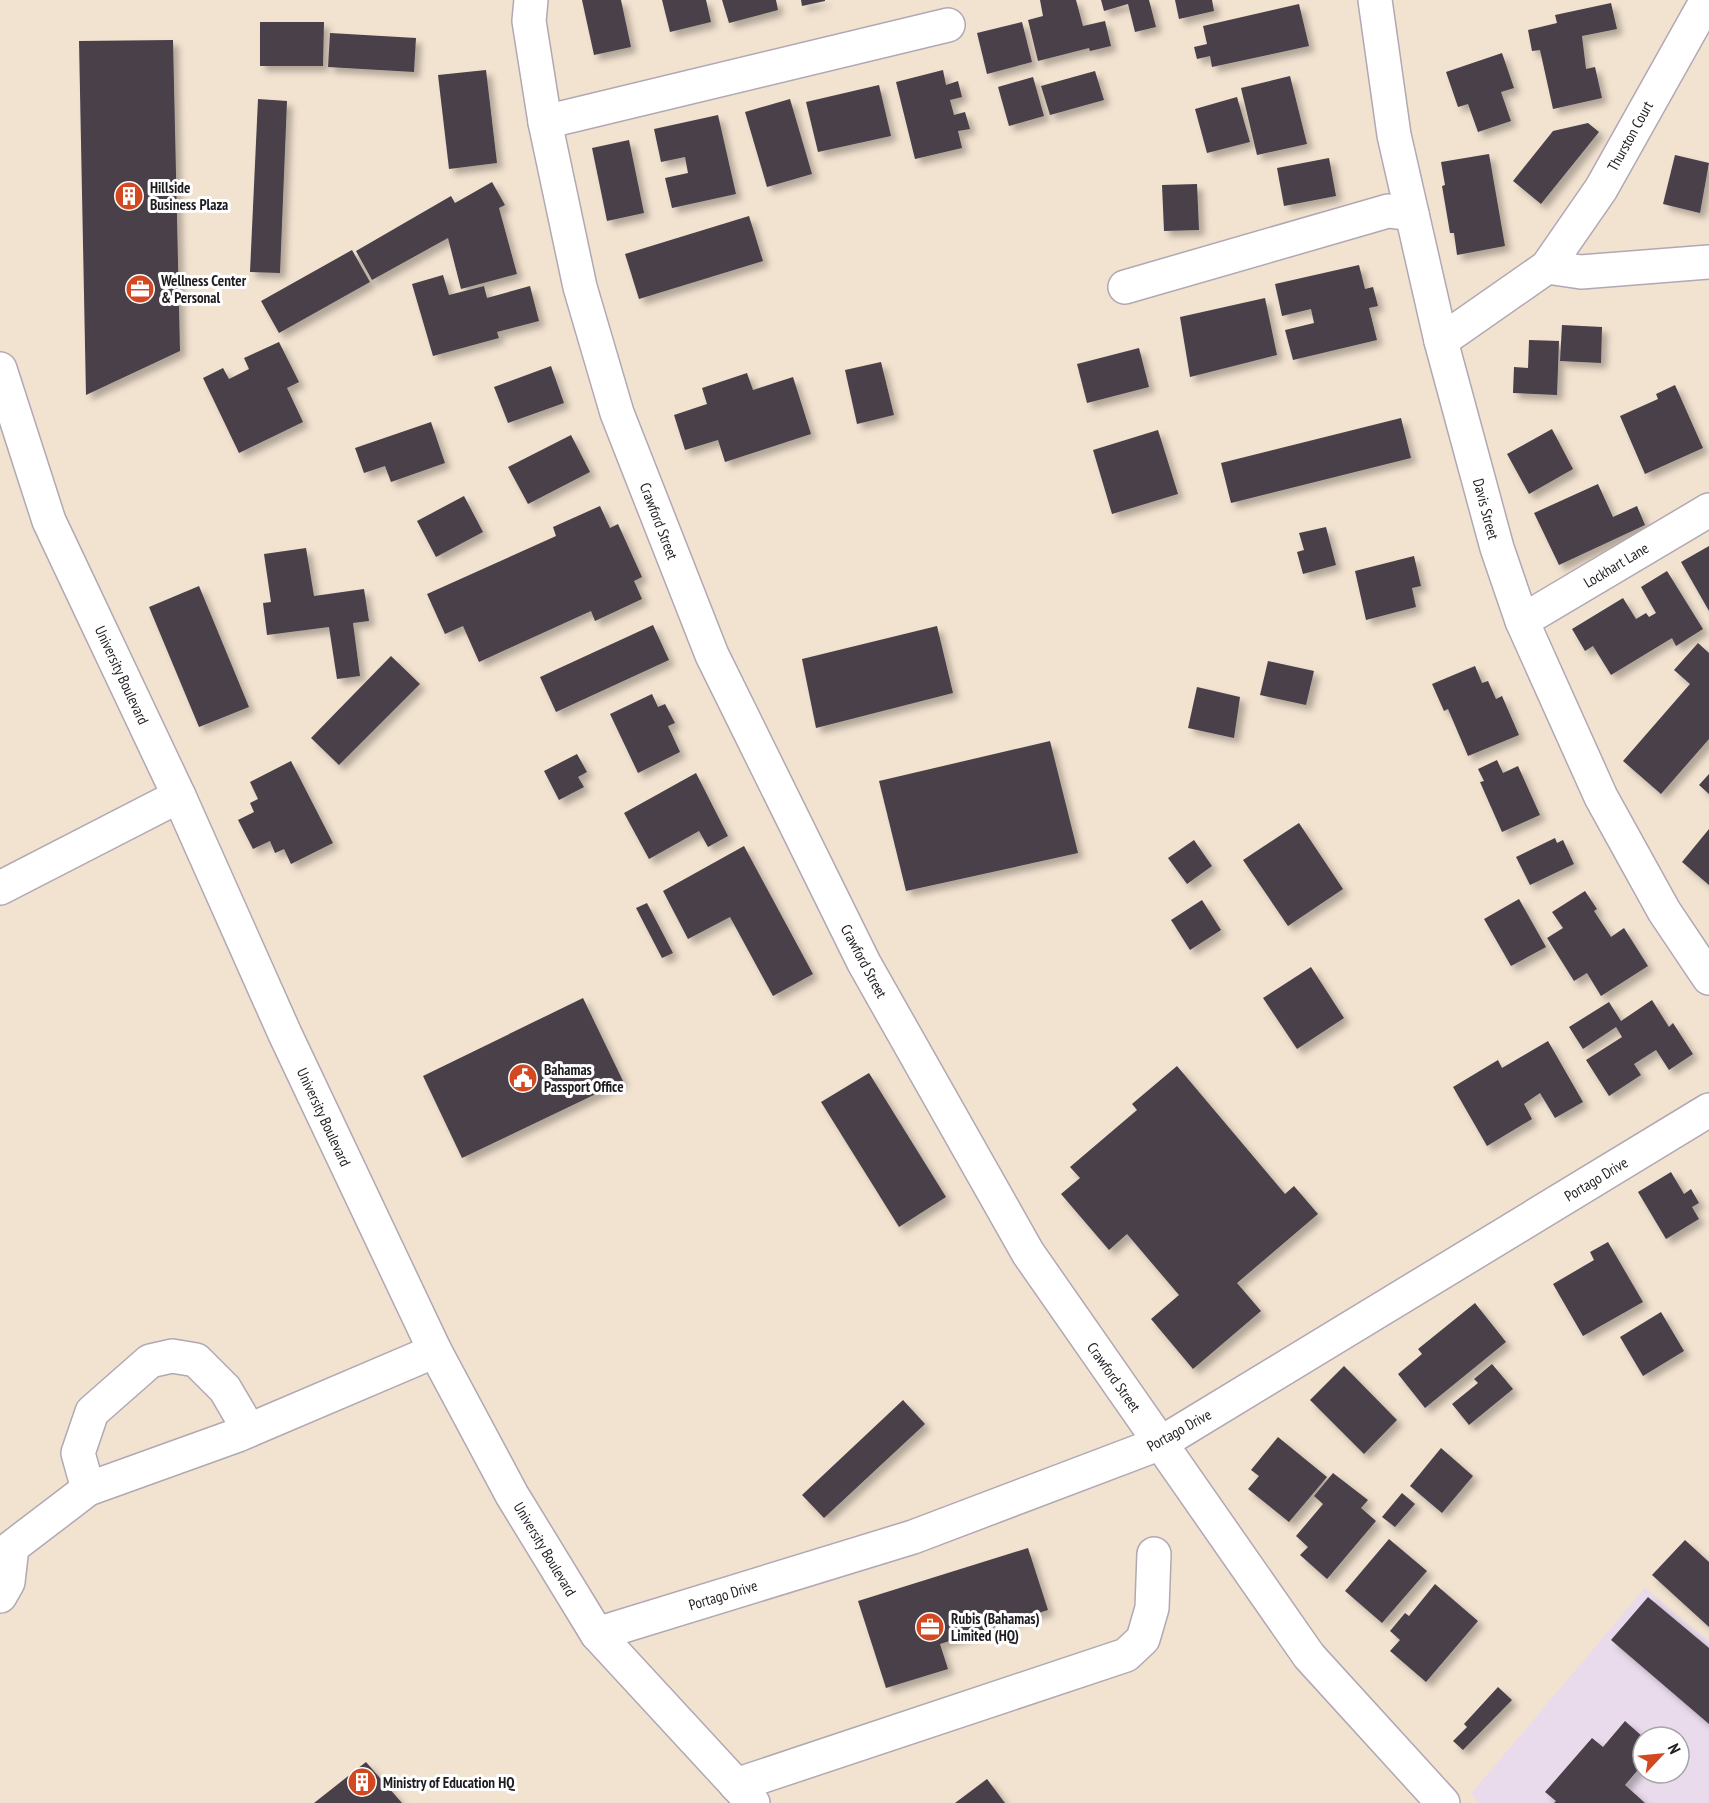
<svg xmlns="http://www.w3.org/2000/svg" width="1709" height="1803" font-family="'PT Sans Narrow',sans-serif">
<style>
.commercial{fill:#f2e2d0;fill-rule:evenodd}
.built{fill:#e9daec;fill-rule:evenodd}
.building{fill:#48404a;filter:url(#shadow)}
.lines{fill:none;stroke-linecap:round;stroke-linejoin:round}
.minor-casing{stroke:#b1a8b3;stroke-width:36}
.major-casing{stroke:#b1a8b3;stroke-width:36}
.minor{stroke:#fff;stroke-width:33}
.major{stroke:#fff;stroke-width:33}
.labels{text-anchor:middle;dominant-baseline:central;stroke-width:6;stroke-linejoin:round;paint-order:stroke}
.street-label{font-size:15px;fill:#1f1c20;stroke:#fff}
.poi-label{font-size:15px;font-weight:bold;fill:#1f1c20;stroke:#fff;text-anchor:start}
</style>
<defs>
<filter id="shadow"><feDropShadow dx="5.5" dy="5.5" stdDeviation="3" flood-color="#0004"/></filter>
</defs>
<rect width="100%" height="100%" fill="#f4eaf7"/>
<path class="commercial" d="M0,0H1709V1803H0ZM1643,1737H1679V1773H1643Z"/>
<path class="built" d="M1645,1588L1709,1641V1803H1479L1471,1794ZM1643,1737H1679V1773H1643Z"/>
<g class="building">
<path d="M582,0H621L631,47L594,55Z"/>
<path d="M662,0H706L711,22L670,32Z"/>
<path d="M722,0H776L778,10L729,23Z"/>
<path d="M801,0H825V1L802,6Z"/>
<path d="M1040,0H1076L1083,26L1105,21L1111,46L1090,51L1089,48L1038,61L1028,20L1043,16Z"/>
<path d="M1101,0H1149L1156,27L1135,32L1128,4L1104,11Z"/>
<path d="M1175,0H1212L1214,11L1179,19Z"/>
<path d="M1611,3L1617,29L1582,36L1586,69L1595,67L1602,98L1553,109L1540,50L1532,51L1528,30L1557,23L1555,15Z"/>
<path d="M1299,4L1309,46L1212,67L1210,56L1197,59L1194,47L1207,44L1203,26Z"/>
<path d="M260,22H324L323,66H260Z"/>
<path d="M1022,22L1032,62L987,74L977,33Z"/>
<path d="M330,33L416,38L414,72L328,67Z"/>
<path d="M173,40L180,351L86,395L79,41Z"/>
<path d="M1502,53L1514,88L1501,92L1511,121L1478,132L1468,104L1458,107L1446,72Z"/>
<path d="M486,70L497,163L449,169L438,75Z"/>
<path d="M943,70L946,85L958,81L962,97L950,100L954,115L965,112L970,129L958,131L962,148L915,159L896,82Z"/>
<path d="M1095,71L1104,100L1050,115L1041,86Z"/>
<path d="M1290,76L1307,144L1257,155L1241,88Z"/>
<path d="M1033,77L1044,116L1009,126L998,87Z"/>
<path d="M879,85L891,136L818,152L806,102Z"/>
<path d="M1237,97L1250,142L1207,153L1195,109Z"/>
<path d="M258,99L287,101L280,273L250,272Z"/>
<path d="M790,99L812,174L767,187L745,112Z"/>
<path d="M718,115L736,194L672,208L665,178L688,173L685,157L661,162L654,129Z"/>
<path d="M1588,123L1599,132L1541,204L1513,181L1553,131Z"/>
<path d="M629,140L644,213L607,221L592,148Z"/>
<path d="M1489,154L1505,246L1457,255L1454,233H1450L1442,186L1445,185L1441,162Z"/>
<path d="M1675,155L1709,163L1700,213L1663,204Z"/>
<path d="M1329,158L1336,196L1284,206L1277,168Z"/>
<path d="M492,182L505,205L499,208L517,274L461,289L448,238L372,280L356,251L451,196L455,203Z"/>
<path d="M1197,184L1199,230L1164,231L1162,185Z"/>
<path d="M749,216L763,261L639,299L625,254Z"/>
<path d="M352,250L370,282L279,333L261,301Z"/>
<path d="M1359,265L1365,289L1373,287L1378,306L1369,308L1377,340L1293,360L1285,330L1314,323L1311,309L1282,316L1275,284Z"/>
<path d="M443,275L449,295L484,286L487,298L530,286L539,321L497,332L499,338L433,356L412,284Z"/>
<path d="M1265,298L1277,355L1190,377L1180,317Z"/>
<path d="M1562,325L1602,327L1601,363L1560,361Z"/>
<path d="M1529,340L1559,341L1557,395L1513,393L1514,367L1528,368Z"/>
<path d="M279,342L299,382L287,388L303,422L239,453L203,378L223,368L229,379L249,369L244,358Z"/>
<path d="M1139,348L1149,387L1087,403L1077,364Z"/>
<path d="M881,362L894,415L857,424L845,370Z"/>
<path d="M551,366L564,403L508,423L494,387Z"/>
<path d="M747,373L753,390L793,377L811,434L725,462L718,440L685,450L674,415L707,404L702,388Z"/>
<path d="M1675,385L1703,448L1645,474L1620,416L1658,399L1656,394Z"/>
<path d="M1401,418L1411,458L1231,503L1221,463Z"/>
<path d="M431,422L445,463L391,482L385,466L364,473L355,448Z"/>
<path d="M1552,429L1573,469L1529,494L1507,454Z"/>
<path d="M1158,430L1178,494L1112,514L1093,450Z"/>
<path d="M571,435L590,472L528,504L508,467Z"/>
<path d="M1598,484L1613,517L1637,506L1645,525L1559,565L1534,513Z"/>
<path d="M464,496L483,532L436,557L417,521Z"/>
<path d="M600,506L610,528L618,524L642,577L634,581L642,599L595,621L591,611L479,662L463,626L445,634L427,594L556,536L553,527Z"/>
<path d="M1326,527L1336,565L1303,574L1297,552L1304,550L1299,533Z"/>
<path d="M1709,546V611L1681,562Z"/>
<path d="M306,548L314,596L364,589L369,621L353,623L360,676L337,679L329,627L267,635L263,603L271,602L264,554Z"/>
<path d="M1414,556L1421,586L1412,588L1416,607L1366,620L1355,571Z"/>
<path d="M1667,571L1703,629L1676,646L1672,638L1611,675L1593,646L1585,651L1572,629L1623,598L1636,619L1646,613L1649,617L1656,613L1641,587Z"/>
<path d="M199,586L249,707L199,727L149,607Z"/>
<path d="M653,625L669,660L556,712L540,677Z"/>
<path d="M937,626L953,693L816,728L802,659Z"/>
<path d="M1698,643L1709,653V739L1661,794L1623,761L1690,684L1674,670Z"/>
<path d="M391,656L420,684L339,765L311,738Z"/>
<path d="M1268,661L1314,671L1306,705L1260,695Z"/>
<path d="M1475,666L1482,683L1488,681L1496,699L1502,696L1519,735L1468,756L1448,709L1444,711L1432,684Z"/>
<path d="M1197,687L1240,697L1234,738L1188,728Z"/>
<path d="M652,694L658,707L665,704L675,723L668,726L680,752L638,773L610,714Z"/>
<path d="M1050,741L1078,853L906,891L879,781Z"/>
<path d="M577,754L587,772L578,777L584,787L559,800L544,771Z"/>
<path d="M1497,760L1503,773L1518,766L1540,815L1502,832L1480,782L1484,781L1478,769Z"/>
<path d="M291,761L333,843L291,864L284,849L275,853L270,841L253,849L238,820L254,812L250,803L258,799L250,782Z"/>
<path d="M696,773L728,836L708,847L699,831L649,859L624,813Z"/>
<path d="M1709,774V794L1699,785Z"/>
<path d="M1299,823L1343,889L1288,926L1243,860Z"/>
<path d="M1709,829V885L1682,862Z"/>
<path d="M1555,838L1557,843L1563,840L1574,864L1530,885L1516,857Z"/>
<path d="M1194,840L1212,866L1187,884L1168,858Z"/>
<path d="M744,846L813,974L773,996L730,917L688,939L663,891Z"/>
<path d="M1585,891L1597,909L1594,911L1611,937L1624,928L1648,966L1601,996L1587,973L1574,981L1547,938L1563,928L1552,912Z"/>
<path d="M1519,899L1546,947L1511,966L1484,919Z"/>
<path d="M1202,900L1221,930L1190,950L1171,920Z"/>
<path d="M647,903L673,953L662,958L636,908Z"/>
<path d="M1311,967L1344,1018L1297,1049L1263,998Z"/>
<path d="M583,998L623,1081L462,1158L423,1076Z"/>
<path d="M1652,1000L1669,1027L1673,1023L1693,1054L1669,1070L1656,1050L1634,1064L1641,1075L1609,1096L1586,1060L1622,1037L1616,1027L1583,1049L1569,1027L1609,1002L1621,1021Z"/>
<path d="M1548,1041L1583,1102L1555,1118L1540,1093L1524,1104L1532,1119L1487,1146L1453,1087L1498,1060L1502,1068Z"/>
<path d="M1177,1066L1285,1194L1294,1186L1318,1214L1237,1283L1261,1311L1193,1369L1151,1319L1179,1295L1127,1234L1109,1250L1061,1194L1080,1178L1070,1167L1137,1110L1132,1104Z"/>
<path d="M869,1073L946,1197L899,1227L821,1102Z"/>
<path d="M1671,1172L1684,1194L1691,1189L1699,1203L1692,1207L1699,1219L1666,1239L1638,1192Z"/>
<path d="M1608,1242L1643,1302L1583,1336L1553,1284L1594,1260L1590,1252Z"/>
<path d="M1475,1303L1506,1342L1425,1408L1398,1374L1422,1354L1418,1349Z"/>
<path d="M1661,1312L1684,1351L1643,1376L1620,1337Z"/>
<path d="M1492,1364L1513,1389L1469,1425L1452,1404L1478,1383L1474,1379Z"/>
<path d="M1344,1366L1397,1420L1364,1454L1310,1400Z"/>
<path d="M903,1400L925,1424L824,1518L802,1495Z"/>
<path d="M1278,1437L1327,1477L1289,1522L1248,1489L1259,1476L1251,1470Z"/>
<path d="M1441,1448L1473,1476L1442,1513L1410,1486Z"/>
<path d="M1333,1473L1368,1500L1361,1508L1376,1521L1327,1579L1300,1555L1308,1547L1296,1536L1323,1504L1314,1496Z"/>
<path d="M1402,1493L1415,1504L1395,1527L1382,1517Z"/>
<path d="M1389,1539L1427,1571L1382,1623L1345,1591Z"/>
<path d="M1685,1540L1709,1562V1627L1652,1575Z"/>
<path d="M1028,1548L1048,1610L940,1644L948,1669L886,1688L858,1601Z"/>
<path d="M1435,1584L1478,1621L1426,1682L1390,1651L1400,1640L1390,1631L1405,1613L1409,1616Z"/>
<path d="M1648,1597L1709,1648V1724L1611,1640Z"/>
<path d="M1498,1687L1512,1700L1463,1750L1453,1741L1467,1727L1464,1724Z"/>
<path d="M1625,1721L1643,1737V1764L1625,1785L1645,1803H1554L1556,1801L1545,1792L1592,1738L1603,1747Z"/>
<path d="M366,1762L402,1803H314Z"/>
<path d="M987,1779L1005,1803H955Z"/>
</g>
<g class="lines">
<g class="minor-casing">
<g id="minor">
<path d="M531,0L529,21L545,122L580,287L617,413L712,655L864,963L1028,1253L1309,1656L1443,1803"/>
<path d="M1375,0L1394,135L1441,341L1497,548L1522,621L1601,797L1664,911L1709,978"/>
<path d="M545,122L948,25"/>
<path d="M1547,267L1581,272L1709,262"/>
<path d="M1125,287L1388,211L1412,214"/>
<path d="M1441,341L1547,267L1601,189L1707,0"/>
<path d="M1522,621L1709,510"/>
<path d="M0,888L179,796"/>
<path d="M88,1489L78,1453L92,1412L150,1361L172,1356L196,1360L225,1389L249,1430"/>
<path d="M0,1596L8,1582L12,1547L88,1489L238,1435L435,1351"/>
<path d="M597,1634L913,1537L1161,1443L1709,1110"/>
<path d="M736,1785L1126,1655L1143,1639L1152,1608L1154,1554"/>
</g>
</g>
<g class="major-casing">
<path id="major" d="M0,369L49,521L179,796L285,1034L435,1351L512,1495L597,1634L753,1803"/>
</g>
<use href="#minor" class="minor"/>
<use href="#major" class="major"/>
</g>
<defs>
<g id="building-disc" transform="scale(1.5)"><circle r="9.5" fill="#d14821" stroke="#fff"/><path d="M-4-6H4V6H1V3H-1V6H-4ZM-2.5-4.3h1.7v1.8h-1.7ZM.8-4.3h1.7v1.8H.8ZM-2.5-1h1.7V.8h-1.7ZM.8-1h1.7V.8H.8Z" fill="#fff"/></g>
<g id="office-disc" transform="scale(1.5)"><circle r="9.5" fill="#d14821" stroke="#fff"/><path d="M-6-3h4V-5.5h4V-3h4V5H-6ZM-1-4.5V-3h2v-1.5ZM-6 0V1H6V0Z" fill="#fff"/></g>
<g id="civic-disc" transform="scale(1.5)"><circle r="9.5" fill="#d14821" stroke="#fff"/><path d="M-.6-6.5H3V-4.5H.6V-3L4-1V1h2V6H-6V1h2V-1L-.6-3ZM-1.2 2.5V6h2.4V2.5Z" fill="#fff"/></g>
</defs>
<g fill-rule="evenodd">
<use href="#building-disc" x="129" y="196"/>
<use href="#office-disc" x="140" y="289"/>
<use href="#civic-disc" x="523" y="1078"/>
<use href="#office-disc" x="930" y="1627"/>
<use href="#building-disc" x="362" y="1782"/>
</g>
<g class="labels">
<g class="street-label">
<text transform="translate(1630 136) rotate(-61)">Thurston Court</text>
<text transform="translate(1486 509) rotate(75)">Davis Street</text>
<text transform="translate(659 521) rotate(69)">Crawford Street</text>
<text transform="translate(1616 565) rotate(-31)">Lockhart Lane</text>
<text transform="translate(122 675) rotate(65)">University Boulevard</text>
<text transform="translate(864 961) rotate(62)">Crawford Street</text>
<text transform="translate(324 1117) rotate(65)">University Boulevard</text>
<text transform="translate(1596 1179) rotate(-31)">Portago Drive</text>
<text transform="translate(1114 1377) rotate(55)">Crawford Street</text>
<text transform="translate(1179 1430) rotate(-29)">Portago Drive</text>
<text transform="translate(545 1549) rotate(59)">University Boulevard</text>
<text transform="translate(723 1595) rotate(-17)">Portago Drive</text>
</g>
<g class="poi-label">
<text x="150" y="187">Hillside<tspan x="150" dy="17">Business Plaza</tspan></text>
<text x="161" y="280">Wellness Center<tspan x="161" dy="17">&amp; Personal</tspan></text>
<text x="544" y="1069">Bahamas<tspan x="544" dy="17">Passport Office</tspan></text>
<text x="951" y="1618">Rubis (Bahamas)<tspan x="951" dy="17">Limited (HQ)</tspan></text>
<text x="383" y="1782">Ministry of Education HQ</text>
</g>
</g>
<g transform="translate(1661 1755) rotate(64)"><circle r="28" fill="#ffffff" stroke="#a5a4a6" stroke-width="1.5"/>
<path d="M0-4.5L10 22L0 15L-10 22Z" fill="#d14821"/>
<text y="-9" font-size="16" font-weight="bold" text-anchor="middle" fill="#1f1c20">N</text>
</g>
</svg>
